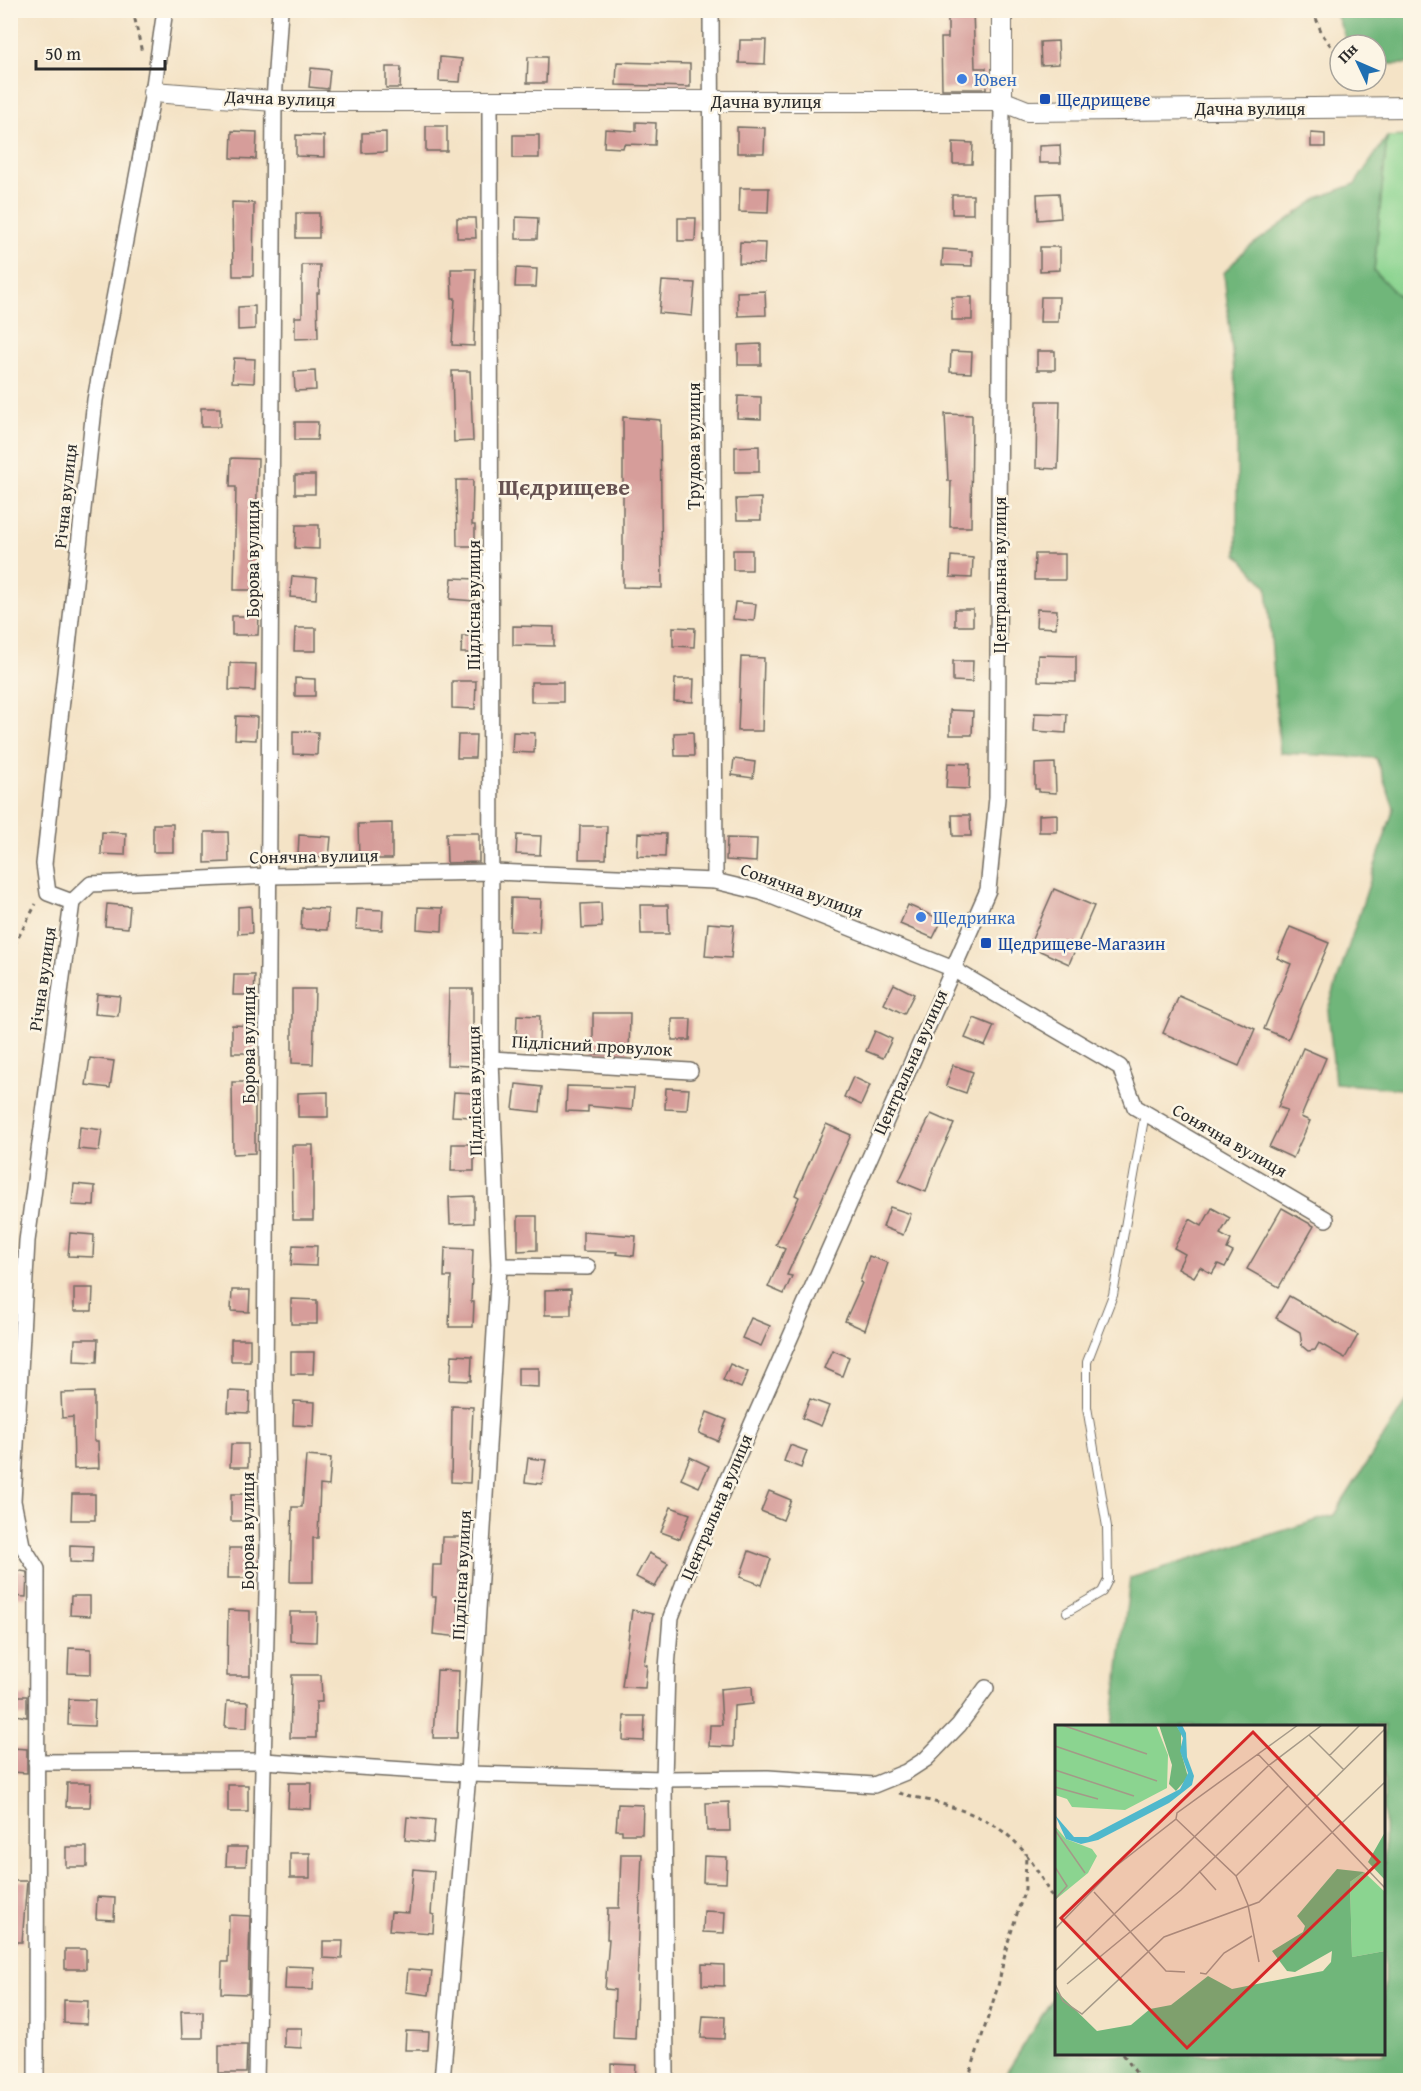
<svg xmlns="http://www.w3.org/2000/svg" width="1421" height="2091" font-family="'Gentium Book Plus',serif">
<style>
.green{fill:#8bd490;stroke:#5b805e;stroke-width:1.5}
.forest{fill:#70b67a;stroke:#4e7052;stroke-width:1.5}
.building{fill:#d69d9a}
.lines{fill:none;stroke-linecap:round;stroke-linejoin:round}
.service-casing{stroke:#716b61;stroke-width:10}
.minor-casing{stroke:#716b61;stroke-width:18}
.tertiary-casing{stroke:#716b61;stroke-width:22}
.path{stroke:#716b61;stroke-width:3;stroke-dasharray:4.5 4.5;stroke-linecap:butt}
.service{stroke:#fff;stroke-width:8}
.minor{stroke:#fff;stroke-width:15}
.tertiary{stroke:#fff;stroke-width:20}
.shop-dot{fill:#3f7fe0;stroke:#fcf5e5;stroke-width:2}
.transit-dot{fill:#1a4fb4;stroke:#fcf5e5;stroke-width:2}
.labels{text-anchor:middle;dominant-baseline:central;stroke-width:5;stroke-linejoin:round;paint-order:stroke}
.shop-label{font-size:18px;fill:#366cbe;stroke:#fcf5e5;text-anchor:start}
.street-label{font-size:18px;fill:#2b2b2b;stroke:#fcf5e5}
.transit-label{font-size:18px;fill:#164399;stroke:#fcf5e5;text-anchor:start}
.district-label{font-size:24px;font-weight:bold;fill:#675352;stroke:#fcf5e5}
.inset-road{fill:none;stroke:#a49988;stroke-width:1.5}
.view{fill:#d62828;fill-opacity:0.15;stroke:#d62828;stroke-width:3}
.inset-edge{fill:none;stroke:#2b2b2b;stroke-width:3}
</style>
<rect width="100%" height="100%" fill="#fcf5e5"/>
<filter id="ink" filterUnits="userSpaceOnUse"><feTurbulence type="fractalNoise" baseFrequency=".0167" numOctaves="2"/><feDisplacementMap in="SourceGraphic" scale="12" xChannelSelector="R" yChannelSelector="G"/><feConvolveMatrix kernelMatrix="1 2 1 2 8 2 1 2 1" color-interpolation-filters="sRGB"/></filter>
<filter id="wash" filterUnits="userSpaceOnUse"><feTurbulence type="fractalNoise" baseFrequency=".008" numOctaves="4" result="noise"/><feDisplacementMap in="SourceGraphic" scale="24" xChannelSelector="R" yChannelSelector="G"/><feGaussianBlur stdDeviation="1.35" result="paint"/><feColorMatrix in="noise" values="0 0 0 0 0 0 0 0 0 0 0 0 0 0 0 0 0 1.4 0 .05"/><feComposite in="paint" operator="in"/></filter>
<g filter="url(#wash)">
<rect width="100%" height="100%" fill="#f4e3c6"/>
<path class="green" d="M1410,136V308L1374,271L1387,137Z"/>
<g class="forest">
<path d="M1335,11H1410V64H1376V45H1348Z"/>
<path d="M1387,137L1374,271L1410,308V1090L1335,1083L1328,1009L1394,808L1376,758L1280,753L1267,587L1237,554V399L1224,273L1245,250L1320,197L1355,184Z"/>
<path d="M1410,1395V2080H1002L1056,1993V2054H1384V1726H1112L1130,1578L1334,1515Z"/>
</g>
<g id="blocks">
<g class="building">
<path d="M948,10H973L975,68H986V89H942L941,38H948Z"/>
<path d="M740,40H766L765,64L739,63Z"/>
<path d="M1058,41L1059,64L1041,65L1040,42Z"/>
<path d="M440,57L462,59L460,82L439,81Z"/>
<path d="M528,57H547L546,83H527Z"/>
<path d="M617,62L690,64V87L616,85Z"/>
<path d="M386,67H401L400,88H386Z"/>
<path d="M311,68L330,70L328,89L309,87Z"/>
<path d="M636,122L656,123L655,145L624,144L623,148L604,147L605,129L636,131Z"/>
<rect x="426" y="126" width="21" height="25"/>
<path d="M737,127L765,128L764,153H737Z"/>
<path d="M232,131L257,132L256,159L231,158Z"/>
<path d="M386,132V152L362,153V133Z"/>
<path d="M1311,133L1325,134V147H1311Z"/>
<path d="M296,135L324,136V157L296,156Z"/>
<rect x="513" y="135" width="26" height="23"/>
<path d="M953,142L973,143L972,164H953Z"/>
<path d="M1060,145L1061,163H1039V146Z"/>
<path d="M740,188H769L768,213L739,212Z"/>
<path d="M1059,193L1061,218L1038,220L1037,194Z"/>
<rect x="952" y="195" width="21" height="19"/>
<path d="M232,202L254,203L253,276H233Z"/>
<rect x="296" y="213" width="23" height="25"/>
<path d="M516,217L538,218L537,239H516Z"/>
<path d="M457,218H475L476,238H457Z"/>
<path d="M678,218H696L695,241H678Z"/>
<path d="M740,242L765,243L764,264L739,263Z"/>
<path d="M1040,247H1060V270L1040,271Z"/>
<path d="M943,249L972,251V266L942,265Z"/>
<path d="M302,265H320L319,293H317L318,338L295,339V317H302Z"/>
<path d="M516,268L537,269L536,287H515Z"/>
<path d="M451,269H476L474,346L452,345L455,298H452Z"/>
<path d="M662,281L695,283L692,316L659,313Z"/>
<path d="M765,291L766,315L738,316L737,292Z"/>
<rect x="952" y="297" width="20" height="23"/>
<path d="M1041,297H1059L1058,322H1040Z"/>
<path d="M255,306V329L238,330V307Z"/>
<path d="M761,344V365H738V345Z"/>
<path d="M951,351L972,352L971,373L950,372Z"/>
<rect x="1037" y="351" width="18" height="19"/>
<path d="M234,358L255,359L254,383L232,382Z"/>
<path d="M315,371L316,390L295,391L294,372Z"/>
<path d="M452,371H470L473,441L454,442Z"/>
<path d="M738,396L761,397V419L737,418Z"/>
<path d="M1037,401H1060L1058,469L1036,468Z"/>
<rect x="201" y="408" width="19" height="19"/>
<path d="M945,414L972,415L971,527H950L951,481H948Z"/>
<path d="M623,417L660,420L662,588L623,587Z"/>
<path d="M295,422H318L317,440H295Z"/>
<path d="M759,446V472H735V447Z"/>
<path d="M231,458L258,459L255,560H257V590H234L236,487H230Z"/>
<rect x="295" y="475" width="20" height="19"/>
<path d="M456,480H473L472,525H475V546H457Z"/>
<path d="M761,498V520H737L736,499Z"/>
<path d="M296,525H319V549L295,548Z"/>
<rect x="733" y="550" width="19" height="20"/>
<path d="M1035,554H1065V580H1034Z"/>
<path d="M951,556L973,558L972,578L950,577Z"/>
<path d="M292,576L317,578L316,599L290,597Z"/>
<path d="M452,578L476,579L474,601L450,599Z"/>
<path d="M735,602L756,604L754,621L733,619Z"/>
<rect x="955" y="609" width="18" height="17"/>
<path d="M1037,609L1057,610L1056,628L1036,627Z"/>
<path d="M232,616H259L258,635H232Z"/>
<path d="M513,626L554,627V646L513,645Z"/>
<path d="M673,627L695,628L694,647L673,646Z"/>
<path d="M295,628H316V651H294Z"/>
<path d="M462,636H475V653H461Z"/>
<path d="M1038,655L1076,656V682L1038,681Z"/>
<path d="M741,657L764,658L762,731H738Z"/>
<path d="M953,661H973L972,682L953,681Z"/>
<path d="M230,663L256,664L255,691L229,690Z"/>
<path d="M295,678L315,679V696H295Z"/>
<path d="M675,679H694L693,702L674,701Z"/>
<path d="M452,681H476L475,709L452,708Z"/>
<rect x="531" y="682" width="32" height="20"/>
<path d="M950,710L973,711L972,735H950Z"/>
<path d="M1035,713L1067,714L1066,733L1034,731Z"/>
<path d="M236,716L257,717L256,740L235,739Z"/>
<path d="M293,731L318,732L317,755L293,754Z"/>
<path d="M513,732L535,733L534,753L512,752Z"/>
<path d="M693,732L694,756H675L674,733Z"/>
<path d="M458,735H476L475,758H457Z"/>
<path d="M734,759L755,762L753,778L732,775Z"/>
<path d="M948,763L970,764L969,789L946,788Z"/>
<path d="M1055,763L1056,793L1039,792V789H1035V764Z"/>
<path d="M1057,814V832H1039V815Z"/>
<path d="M952,815H970L971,836H953Z"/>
<path d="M392,823V859H359L358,824Z"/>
<rect x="153" y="824" width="20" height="28"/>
<path d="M580,826H607L606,859H579Z"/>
<path d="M102,832L126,833L125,855L101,854Z"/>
<path d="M205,832H228L229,862L205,863Z"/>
<path d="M446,833H479V862L447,863Z"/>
<path d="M638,833L666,834L665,857L637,856Z"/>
<path d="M299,835L331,837L329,858L298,856Z"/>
<path d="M517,835L541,836L540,855L516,854Z"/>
<path d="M727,838L757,839L756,862L726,860Z"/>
<path d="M1054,889L1094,906L1069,964L1029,946Z"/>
<path d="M511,898L541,899L539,932L510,931Z"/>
<path d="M601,903L602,927L582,928L581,904Z"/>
<path d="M107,904L130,906L128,928L105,926Z"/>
<path d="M640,905H668L669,934H641Z"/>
<path d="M908,905L942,920L933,938L900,924Z"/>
<path d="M251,906L252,933L238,934V907Z"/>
<path d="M418,907L443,908L442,931L417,929Z"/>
<path d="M302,908L328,909L327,930L301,929Z"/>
<path d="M357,909L383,910L382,930L356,929Z"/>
<path d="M708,923L734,925L731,958L705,956Z"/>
<path d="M1290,927L1329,943L1288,1039L1264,1029L1291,964L1277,958Z"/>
<path d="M234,975H255L254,995H233Z"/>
<path d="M894,984L914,994L904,1014L884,1004Z"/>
<path d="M292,989H315L313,1064L292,1063Z"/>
<path d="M449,989H473V1066L447,1065Z"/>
<path d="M97,994L120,996L118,1016L95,1014Z"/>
<path d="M1179,996L1255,1029L1239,1066L1163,1033Z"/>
<path d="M593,1013H630L629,1054H593Z"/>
<path d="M517,1015L540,1016L539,1042L516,1041Z"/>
<path d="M974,1018L994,1026L985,1046L965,1038Z"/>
<path d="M672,1019H691L690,1040H672Z"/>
<path d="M232,1025L255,1026V1053H232Z"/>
<path d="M875,1031L892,1039L883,1058L866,1051Z"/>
<path d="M1303,1048L1326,1058L1301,1117L1310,1121L1293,1158L1269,1147L1287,1110L1278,1107Z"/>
<path d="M90,1058L114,1061L110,1088L86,1085Z"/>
<path d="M953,1065L973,1072L966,1093L946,1086Z"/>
<path d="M853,1077L870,1085L861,1105L844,1097Z"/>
<path d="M232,1082H255V1153L233,1154Z"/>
<path d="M516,1084L542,1087L540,1112L513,1109Z"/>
<path d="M567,1086L634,1088L632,1110L588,1106V1112L566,1111Z"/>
<path d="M666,1088L689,1089L687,1110L665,1109Z"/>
<path d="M328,1092V1117H298V1093Z"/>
<path d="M454,1092L474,1093L473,1117L452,1116Z"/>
<path d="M931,1114L954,1124L934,1168L926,1192L899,1181Z"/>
<path d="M826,1124L851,1135L787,1275L792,1276L784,1294L768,1287L785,1249L776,1245L799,1197L795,1195Z"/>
<path d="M80,1127L102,1130L99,1151L78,1149Z"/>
<path d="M452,1144H474V1171H451Z"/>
<path d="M292,1145H313V1220H293Z"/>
<path d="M74,1184L95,1186L94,1206L72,1205Z"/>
<path d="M474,1196V1223L450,1224L449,1197Z"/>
<path d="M890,1207L911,1214L903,1235L883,1227Z"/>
<path d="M1212,1208L1230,1218L1220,1234L1231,1240L1227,1249L1233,1252L1225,1267L1218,1264L1212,1274L1200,1267L1194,1277L1178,1268L1185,1254L1174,1248L1190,1219L1202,1226Z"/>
<path d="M1282,1208L1314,1226L1279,1287L1247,1269Z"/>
<path d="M518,1216H537V1250L518,1251Z"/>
<path d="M583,1232L636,1236L634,1256L616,1254L617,1252L583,1251Z"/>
<path d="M70,1233L94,1235L93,1257L68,1256Z"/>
<path d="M293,1245L317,1246L316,1266L291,1265Z"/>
<path d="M445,1248L473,1249L471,1302H474L473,1327H449L451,1277H444Z"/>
<path d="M869,1256L888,1263L865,1330L845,1321L862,1283L860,1282Z"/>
<path d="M74,1288H93L92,1311H74Z"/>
<path d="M571,1289V1315H545V1290Z"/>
<path d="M232,1290H250L249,1312L231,1311Z"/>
<path d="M1289,1296L1358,1335L1345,1358L1319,1343L1315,1350L1308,1351L1302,1346L1300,1332L1276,1318Z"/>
<path d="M291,1299L317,1300V1324H291Z"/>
<path d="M751,1318L770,1326L761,1346L742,1338Z"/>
<path d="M75,1339H98L97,1362L74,1361Z"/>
<rect x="231" y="1339" width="19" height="22"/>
<path d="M832,1350L849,1357L842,1376L824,1368Z"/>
<path d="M291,1352H314L313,1374H291Z"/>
<path d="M452,1355L472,1356L471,1381L450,1380Z"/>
<path d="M730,1364L748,1372L741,1388L723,1380Z"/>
<path d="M518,1368H539V1387L518,1386Z"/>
<path d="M229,1391L250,1392L249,1413L228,1412Z"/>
<path d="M94,1392V1441H98L99,1468L74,1469L73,1417L62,1418L61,1393Z"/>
<path d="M810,1399L829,1406L821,1426L802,1418Z"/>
<path d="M294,1401L315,1402L314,1426L293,1425Z"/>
<path d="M452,1406L473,1407L470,1483L451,1482Z"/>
<path d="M707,1412L727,1420L718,1441L699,1433Z"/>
<path d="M231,1444H248V1467H230Z"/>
<path d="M790,1445L807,1451L801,1468L784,1461Z"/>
<path d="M306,1456L331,1458L329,1486L320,1485L318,1538H313V1582H290L292,1507H302Z"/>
<path d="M690,1457L709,1466L699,1487L681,1479Z"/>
<path d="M528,1458L546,1460L542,1484L525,1482Z"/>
<path d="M769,1491L791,1500L783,1520L761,1511Z"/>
<path d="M72,1494H95V1520H71Z"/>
<rect x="231" y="1494" width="19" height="27"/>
<path d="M671,1507L690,1514L680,1539L661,1532Z"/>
<path d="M442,1537H466L465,1553H460L457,1611L462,1612L460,1637L433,1634L436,1597H432L433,1565H441Z"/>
<path d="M70,1545L93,1546L92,1563L70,1562Z"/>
<path d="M229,1548H254L253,1578H228Z"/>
<path d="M749,1551L771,1559L762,1585L740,1577Z"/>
<path d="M649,1553L668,1563L655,1587L636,1577Z"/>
<path d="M10,1569L27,1572L26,1597L10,1596Z"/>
<path d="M71,1596H90V1616L70,1615Z"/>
<path d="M228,1610L250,1611V1676H227Z"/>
<path d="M632,1610L653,1614L644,1664L647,1665L645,1688L622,1687Z"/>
<path d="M290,1612H317L316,1642L290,1641Z"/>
<path d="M69,1648L91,1649V1674L68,1673Z"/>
<path d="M437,1670L459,1671L457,1738H433Z"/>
<path d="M292,1675H321L322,1702H316V1738H290Z"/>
<path d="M752,1686L753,1704L734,1706L733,1747L709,1746L710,1725H722L720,1689Z"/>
<path d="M17,1696H27V1717L15,1715Z"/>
<path d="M69,1699L95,1700L94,1726L68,1725Z"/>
<path d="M227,1701L248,1702L247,1728L225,1727Z"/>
<path d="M624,1716H645L644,1741L623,1740Z"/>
<path d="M12,1748L27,1749V1773L11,1772Z"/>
<path d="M67,1783H91L90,1807H66Z"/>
<path d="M289,1783H312L311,1809L288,1808Z"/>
<rect x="228" y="1785" width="20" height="27"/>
<path d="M729,1802L730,1831H707L706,1803Z"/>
<path d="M618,1804L643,1805L642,1834H622V1830H616Z"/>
<path d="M407,1817L435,1820L433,1843L405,1840Z"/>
<rect x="66" y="1847" width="21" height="20"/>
<path d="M227,1847H247L246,1866H226Z"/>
<rect x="290" y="1853" width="20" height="25"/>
<path d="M621,1854H642L635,2039L613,2038L615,1990L605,1989L609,1939H607L608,1908H619Z"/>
<path d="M704,1856L727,1857L726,1883L703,1882Z"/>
<path d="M413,1869L434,1871L431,1914L434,1915L433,1933L389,1930L391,1912L409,1913Z"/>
<path d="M10,1881H27L22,1942H10Z"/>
<path d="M97,1897L115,1898L114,1920L96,1919Z"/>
<path d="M704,1911L725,1912L724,1933L703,1932Z"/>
<path d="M229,1915L250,1916L248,1994L221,1993L222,1962H228Z"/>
<path d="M323,1941H343L342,1959L323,1958Z"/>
<rect x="65" y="1949" width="21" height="20"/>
<path d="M702,1964L724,1965V1986L702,1985Z"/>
<path d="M286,1966L314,1967L313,1990L285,1989Z"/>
<path d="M408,1969L432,1971L429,1995L406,1992Z"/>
<path d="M64,2000L88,2001L87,2024L64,2023Z"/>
<path d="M181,2011H203V2038H182Z"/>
<path d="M703,2016L725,2017L724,2039L701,2038Z"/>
<path d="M284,2028H302L301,2048L284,2047Z"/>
<path d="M406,2031L429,2032L428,2050H405Z"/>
<path d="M219,2045H247L246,2073H219Z"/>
<path d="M611,2064L636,2065L635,2080H611Z"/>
</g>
</g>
</g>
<g filter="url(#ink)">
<use href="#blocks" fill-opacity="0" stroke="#716b61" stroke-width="1.5"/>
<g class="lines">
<g class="service-casing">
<path id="service" d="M1067,1612L1102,1592L1108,1580L1107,1527L1087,1407V1362L1113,1295L1145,1113"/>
</g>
<g class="minor-casing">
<g id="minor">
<path d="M711,10L715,881"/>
<path d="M72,902L91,884L269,876L493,872L715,881L761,892L951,968L1120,1067L1135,1107L1326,1219"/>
<path d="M491,1059L690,1071"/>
<path d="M499,1266L588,1267"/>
<path d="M36,1762L264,1761L468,1774L664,1779L768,1778L874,1785L906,1772L926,1759L959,1725L986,1688"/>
<path d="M36,2080L37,1569L22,1545L13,1501L27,1241L72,902L48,893L44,864L95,400L153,92L165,10"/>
<path d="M256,2080L268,1547L265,1388L274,101L280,10"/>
<path d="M442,2080L468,1774L499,1266L491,1059L490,99"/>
<path d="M666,2080L664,1779L667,1668L671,1617L695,1553L988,890L997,798L1002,101"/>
</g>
</g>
<g class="tertiary-casing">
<g id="tertiary">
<path d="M1002,10V101"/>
<path d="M153,92L274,101H1002L1027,111L1410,107"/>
</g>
</g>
<g class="path">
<path d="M133,10L142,53"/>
<path d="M1313,10L1322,34L1340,58"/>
<path d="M1357,81L1363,89"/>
<path d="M10,953L36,904"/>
<path d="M899,1793C945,1805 994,1813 1025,1853C1038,1869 1046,1888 1056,1904"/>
<path d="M1123,2054L1141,2080"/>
<path d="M968,2080L998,1986L1007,1945L1025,1889L1026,1853"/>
</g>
<use href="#service" class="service"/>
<use href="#minor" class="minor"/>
<use href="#tertiary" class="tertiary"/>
</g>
</g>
<g class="shop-dot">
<circle cx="962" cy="79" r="6"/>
<circle cx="921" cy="917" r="6"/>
</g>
<g class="transit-dot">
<rect x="1039" y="93" width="12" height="12" rx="3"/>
<rect x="980" y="937" width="12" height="12" rx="3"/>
</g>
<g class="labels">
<g class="shop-label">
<text x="974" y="79">Ювен</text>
<text x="933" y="917">Щедринка</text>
</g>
<g class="street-label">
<text transform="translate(280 98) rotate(2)">Дачна вулиця</text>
<text x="766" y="101">Дачна вулиця</text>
<text x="1250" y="108">Дачна вулиця</text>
<text transform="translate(693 446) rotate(-90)">Трудова вулиця</text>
<text transform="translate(65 496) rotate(-84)">Річна вулиця</text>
<text transform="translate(252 559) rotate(-90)">Борова вулиця</text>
<text transform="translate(999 575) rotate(-90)">Центральна вулиця</text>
<text transform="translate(473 605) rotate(-90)">Підлісна вулиця</text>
<text transform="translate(314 856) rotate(-1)">Сонячна вулиця</text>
<text transform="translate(802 890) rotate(20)">Сонячна вулиця</text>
<text transform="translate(42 979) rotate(-82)">Річна вулиця</text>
<text transform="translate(248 1045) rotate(-90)">Борова вулиця</text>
<text transform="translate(592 1045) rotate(3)">Підлісний провулок</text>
<text transform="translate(910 1062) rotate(-66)">Центральна вулиця</text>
<text transform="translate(474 1091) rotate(-91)">Підлісна вулиця</text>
<text transform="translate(1230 1140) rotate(30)">Сонячна вулиця</text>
<text transform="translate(716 1507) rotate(-67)">Центральна вулиця</text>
<text transform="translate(247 1531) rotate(-90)">Борова вулиця</text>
<text transform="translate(461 1575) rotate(-87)">Підлісна вулиця</text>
</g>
<g class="transit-label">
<text x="1057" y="99">Щедрищеве</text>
<text x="998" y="943">Щедрищеве-Магазин</text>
</g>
<g class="district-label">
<text x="564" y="486">Щєдрищеве</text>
</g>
</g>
<g transform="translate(1055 1725)">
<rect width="330" height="330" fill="#f4e3c6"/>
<path d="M0,0H101L113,30L112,63L70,85L17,82L12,74L0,70ZM0,101L11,114L37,124L42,131L33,148L0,175ZM309,147L330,167V226L297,232L295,157Z" fill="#8bd490"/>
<path d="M104,0H121L126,8V27L133,52L121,66L114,59L117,40ZM330,107V155L313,137ZM282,144L309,147L295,157L297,232L330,226V330H0V265L42,306L76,300L95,284L116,280L153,251L177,264L268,246L276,237L277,226L240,247L232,246L217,226L248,207L250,201L242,191Z" fill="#70b67a"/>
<path d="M121,0H127L131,8L132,32L139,51L137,60L114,78L43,115L26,119L11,114L0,90L19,112H33L125,64L133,48L125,26L128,13Z" fill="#4fb8cc"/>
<path class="inset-road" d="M7,0L92,29M254,10L289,45M0,21L102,56M203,29L330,163M274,31L305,0M0,45L79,71M0,62L43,74M121,94L181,151L193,180L204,237M0,105L30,148M0,142L12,161L0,174M144,146L161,165M181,151L330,4M39,167L111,246L130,247M0,204L61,141L121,94L122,88L243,0M0,246L213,41L267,0M145,248L151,249L169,228L197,211M0,259L8,276L27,289L109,212L204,177L330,57M12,259L126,165L233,61"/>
<path class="view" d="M198,7L324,137L132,323L6,193Z"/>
<rect width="330" height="330" class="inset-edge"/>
</g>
<rect width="1421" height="2091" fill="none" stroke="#fcf5e5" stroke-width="36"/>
<g transform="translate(1358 63) rotate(314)"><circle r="28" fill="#fcf5e5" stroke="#a8a49b" stroke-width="1.5"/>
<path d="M0-4.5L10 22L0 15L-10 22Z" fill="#1f6fb2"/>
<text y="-9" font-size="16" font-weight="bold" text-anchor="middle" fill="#2b2b2b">Пн</text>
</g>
<path d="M36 60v9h129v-9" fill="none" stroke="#2b2b2b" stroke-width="3"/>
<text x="45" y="60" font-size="18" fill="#2b2b2b" stroke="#fcf5e5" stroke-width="4.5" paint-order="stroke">50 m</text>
</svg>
